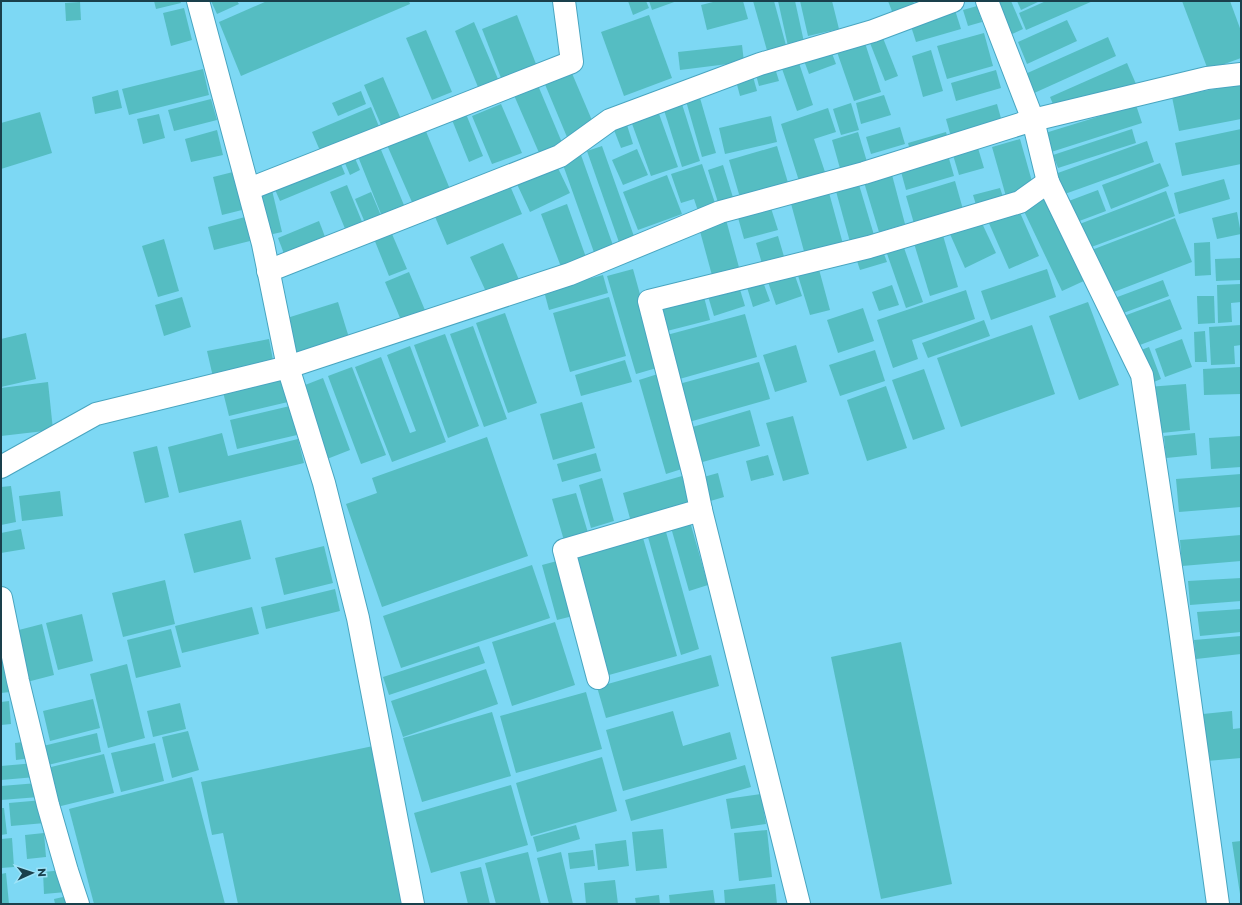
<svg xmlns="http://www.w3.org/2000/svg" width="1242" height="905" font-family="Montserrat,sans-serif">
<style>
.building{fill:#55bdc2}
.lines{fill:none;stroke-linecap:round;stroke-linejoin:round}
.minor-casing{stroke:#48a5c0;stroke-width:24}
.minor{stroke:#fff;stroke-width:22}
</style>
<rect width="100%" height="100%" fill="#7dd8f4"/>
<g class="building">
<path d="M154,1H180L181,3L156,9Z"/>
<path d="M211,1H237L239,4L217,14Z"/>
<path d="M267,1H409L410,4L241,76L219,22Z"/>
<path d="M628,1H646L649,8L633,15Z"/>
<path d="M649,1H677L652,10Z"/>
<path d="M717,1H743L748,19L707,30L701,5Z"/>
<path d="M753,1H774L787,49L768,54Z"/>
<path d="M778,1H795L804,42L788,46Z"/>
<path d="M800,1H832L839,29L808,36Z"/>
<path d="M888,1H913L917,12L895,19Z"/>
<path d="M991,1H1011L1023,29L1006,37Z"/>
<path d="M1017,1H1040L1021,10Z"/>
<path d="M1046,1H1093L1026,30L1019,13Z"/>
<path d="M1182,1H1230L1241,31V58L1208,70Z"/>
<path d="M80,2L81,20L66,21L65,3Z"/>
<path d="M977,6L982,22L968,26L963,10Z"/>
<path d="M184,8L192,40L171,46L163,13Z"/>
<path d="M955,10L961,29L916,42L910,23Z"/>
<path d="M517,15L536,64L501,78L482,29Z"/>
<path d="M649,15L672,78L624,96L601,32Z"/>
<path d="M1067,20L1077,41L1027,64L1018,42Z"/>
<path d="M474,22L498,79L478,87L455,31Z"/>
<path d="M426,30L452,92L432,100L406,38Z"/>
<path d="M984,33L993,66L947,79L937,46Z"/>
<path d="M1108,37L1116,56L1032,94L1023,75Z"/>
<path d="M883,38L898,76L885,81L870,43Z"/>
<path d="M864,40L881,92L854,101L836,49Z"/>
<path d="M742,45L744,62L680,70L678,52Z"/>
<path d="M830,48L836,64L809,74L803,58Z"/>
<path d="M931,50L943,91L923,97L912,56Z"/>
<path d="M798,60L813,105L797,111L781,66Z"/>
<path d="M1127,63L1136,84L1059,118L1050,97Z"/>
<path d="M774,65L779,81L759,86L755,71Z"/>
<path d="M203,69L209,95L129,115L122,89Z"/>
<path d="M996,70L1001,88L956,101L951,83Z"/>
<path d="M571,71L594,125L567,137L544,82Z"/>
<path d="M752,73L757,91L740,96L735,77Z"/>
<path d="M383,77L403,124L384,132L364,85Z"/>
<path d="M537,83L563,145L540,155L513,93Z"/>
<path d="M1241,84V119L1179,131L1172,97Z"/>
<path d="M118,90L122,108L95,114L92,97Z"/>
<path d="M361,91L366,104L338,116L332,103Z"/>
<path d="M884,95L891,115L861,124L856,103Z"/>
<path d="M700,98L716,153L702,157L686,101Z"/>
<path d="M211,99L217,120L174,131L168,110Z"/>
<path d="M851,103L859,130L841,135L833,109Z"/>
<path d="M501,104L522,153L492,164L472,116Z"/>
<path d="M682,104L700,161L682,167L664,110Z"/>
<path d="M997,104L1004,129L953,144L946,119Z"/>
<path d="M1136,105L1142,123L1048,153L1042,134Z"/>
<path d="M371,107L380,129L321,153L312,132Z"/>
<path d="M828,108L836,132L814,139L825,172L799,181L781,124Z"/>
<path d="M464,109L483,156L469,162L450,115Z"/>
<path d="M658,111L678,167L651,176L631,121Z"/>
<path d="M40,112L52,153L1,169V123Z"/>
<path d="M159,114L165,138L143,144L137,119Z"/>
<path d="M771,116L777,142L725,154L719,128Z"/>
<path d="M627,125L633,144L621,148L614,130Z"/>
<path d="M900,127L905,144L871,154L866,137Z"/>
<path d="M425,129L452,194L415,209L387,145Z"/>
<path d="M1132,129L1136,143L1058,168L1053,155Z"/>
<path d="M1241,129V164L1182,176L1175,143Z"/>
<path d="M217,130L223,155L191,162L185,139Z"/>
<path d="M858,132L868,165L841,172L832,140Z"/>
<path d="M946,132L950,146L912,157L908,143Z"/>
<path d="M1020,139L1035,192L1007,200L992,147Z"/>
<path d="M1147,141L1154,162L1062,195L1055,174Z"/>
<path d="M379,145L406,210L383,219L357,154Z"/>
<path d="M602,146L636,242L621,248L587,151Z"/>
<path d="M777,146L789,186L741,201L729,160Z"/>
<path d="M978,148L984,168L959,175L953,155Z"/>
<path d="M637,149L648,175L623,185L612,160Z"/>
<path d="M581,155L615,251L596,258L562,162Z"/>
<path d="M948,155L954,176L906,190L900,168Z"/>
<path d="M354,156L360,170L350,175L344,161Z"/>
<path d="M338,157L345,174L280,201L273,185Z"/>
<path d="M1160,163L1169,186L1111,209L1102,185Z"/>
<path d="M556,164L570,193L530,212L516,182Z"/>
<path d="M702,164L716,206L698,211L694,199L681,203L671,174Z"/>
<path d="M723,165L735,204L720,209L708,170Z"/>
<path d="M237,171L246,209L222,215L213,177Z"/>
<path d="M891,171L905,224L879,232L863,179Z"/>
<path d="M667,175L682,214L638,230L623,192Z"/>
<path d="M857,178L874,235L850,242L834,184Z"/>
<path d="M1224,179L1230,199L1179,214L1174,193Z"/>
<path d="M508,181L522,214L447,245L433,212Z"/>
<path d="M955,181L964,213L915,227L906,196Z"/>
<path d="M347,185L365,229L348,236L330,192Z"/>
<path d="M271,186L282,232L264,236L252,191Z"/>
<path d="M1000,188L1004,200L977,208L973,195Z"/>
<path d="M828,189L843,244L805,255L790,200Z"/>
<path d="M1098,190L1106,211L1074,223L1066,202Z"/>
<path d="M1166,191L1175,216L1086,249L1077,225Z"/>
<path d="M371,192L382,218L366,225L355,199Z"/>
<path d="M1046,195L1086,280L1062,291L1022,207Z"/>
<path d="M567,204L588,263L563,272L541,214Z"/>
<path d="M770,205L778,230L744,239L737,214Z"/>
<path d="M1018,208L1039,256L1009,269L988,221Z"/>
<path d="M1237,212L1241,234L1217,239L1212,218Z"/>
<path d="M725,216L740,271L713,279L698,224Z"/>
<path d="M245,217L250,241L214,250L208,227Z"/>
<path d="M1175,218L1192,262L1106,295L1089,251Z"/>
<path d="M980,219L996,253L965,268L950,234Z"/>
<path d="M319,221L327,242L286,259L278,238Z"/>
<path d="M389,227L407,269L389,276L372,234Z"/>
<path d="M942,232L958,287L930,296L913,240Z"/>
<path d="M778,236L785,260L763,267L756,243Z"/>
<path d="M164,239L179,291L158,297L142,246Z"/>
<path d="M902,242L923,302L906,308L885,248Z"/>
<path d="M1210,242L1211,275L1195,276L1194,243Z"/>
<path d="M503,243L520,282L488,296L470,257Z"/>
<path d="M881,246L887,262L860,270L855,255Z"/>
<path d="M1241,258V280L1216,281L1215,259Z"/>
<path d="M817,262L830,310L810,315L796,269Z"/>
<path d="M633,269L660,367L636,374L607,276Z"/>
<path d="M1047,269L1056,297L991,320L981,291Z"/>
<path d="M793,270L802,296L776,305L767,279Z"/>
<path d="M409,272L427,315L403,325L385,282Z"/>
<path d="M603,275L608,293L549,310L544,291Z"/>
<path d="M762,279L770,301L753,307L746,284Z"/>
<path d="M1163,280L1169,296L1118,315L1112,299Z"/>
<path d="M738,283L745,306L714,316L707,293Z"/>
<path d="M1241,284V302L1231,303L1232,322L1218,323L1217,285Z"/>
<path d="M892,285L899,305L879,311L872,292Z"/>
<path d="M966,290L975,319L912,340L918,359L893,368L877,320Z"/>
<path d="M703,293L710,320L663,332L656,306Z"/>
<path d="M1197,296H1214L1215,323L1198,324Z"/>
<path d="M182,297L191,327L164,336L155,305Z"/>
<path d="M609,297L626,356L570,372L553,313Z"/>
<path d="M1170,299L1182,329L1132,348L1121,317Z"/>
<path d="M338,302L350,341L298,357L287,318Z"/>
<path d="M1088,302L1119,385L1079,400L1049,316Z"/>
<path d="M863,308L874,341L838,353L827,320Z"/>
<path d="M505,313L537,403L508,413L476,323Z"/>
<path d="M745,314L757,357L676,380L663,336Z"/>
<path d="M984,320L990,336L928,358L922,343Z"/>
<path d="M1032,325L1055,394L961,427L937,358Z"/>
<path d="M1241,325V345L1234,346L1235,364L1211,365L1209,327Z"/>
<path d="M473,326L507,419L484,427L450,334Z"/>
<path d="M1205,331L1207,362H1195L1194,332Z"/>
<path d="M26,333L36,379L1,387V339Z"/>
<path d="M445,334L479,426L448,438L414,345Z"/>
<path d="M269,339L274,365L213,377L207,351Z"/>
<path d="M1182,339L1192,367L1165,377L1155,349Z"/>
<path d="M796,345L807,382L775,392L763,355Z"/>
<path d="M410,346L446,442L392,462L355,367L381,357L410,433L416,431L387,355Z"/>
<path d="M1149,347L1161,379L1149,384L1136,352Z"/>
<path d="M875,350L885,381L840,396L829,365Z"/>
<path d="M625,360L632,382L581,396L575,375Z"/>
<path d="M759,362L770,399L689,422L679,384Z"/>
<path d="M352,367L386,455L361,464L328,376Z"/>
<path d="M1240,367L1241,394L1204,395L1203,369Z"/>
<path d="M924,369L945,429L913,440L892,380Z"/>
<path d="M661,373L688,467L666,474L639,380Z"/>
<path d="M281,375L288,402L229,416L222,388Z"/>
<path d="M323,378L350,450L327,459L300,387Z"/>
<path d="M48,382L53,430L1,436V388Z"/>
<path d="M1186,384L1190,430L1152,434L1148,387Z"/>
<path d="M886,386L907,448L867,461L847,400Z"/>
<path d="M582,402L595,448L553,460L540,414Z"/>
<path d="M290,406L297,435L237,449L230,420Z"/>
<path d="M750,410L760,446L699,463L689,428Z"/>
<path d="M793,416L809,474L783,481L766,423Z"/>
<path d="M222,433L228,456L298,439L304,463L179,493L168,447Z"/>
<path d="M1195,433L1197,455L1166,458L1164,436Z"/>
<path d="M1241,436V467L1211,469L1209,438Z"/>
<path d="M487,437L528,556L382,607L346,504L377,493L372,478Z"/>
<path d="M157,446L169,497L145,503L133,452Z"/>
<path d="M596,453L601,471L562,482L557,464Z"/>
<path d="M768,455L774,475L751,481L746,461Z"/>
<path d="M718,473L724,497L707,502L700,478Z"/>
<path d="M1241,474V507L1179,512L1176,479Z"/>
<path d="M682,476L690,505L631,522L623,493Z"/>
<path d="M602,478L614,521L591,528L579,485Z"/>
<path d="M11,486L16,522L1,525V487Z"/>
<path d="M60,491L63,516L22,521L19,496Z"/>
<path d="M576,493L589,536L565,544L552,499Z"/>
<path d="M689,518L708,585L689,591L670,524Z"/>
<path d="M241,520L251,559L194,573L184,534Z"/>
<path d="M21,529L25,549L1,553V533Z"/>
<path d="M641,531L677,656L609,675L574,550Z"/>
<path d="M666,532L699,649L681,655L648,537Z"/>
<path d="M1241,535V561L1182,566L1180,540Z"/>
<path d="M324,546L333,583L284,595L275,558Z"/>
<path d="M557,561L573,616L557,620L542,565Z"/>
<path d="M532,565L550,618L401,668L383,616Z"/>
<path d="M1241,578V601L1190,605L1188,581Z"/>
<path d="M165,580L175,624L123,637L112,593Z"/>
<path d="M335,589L340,611L266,629L261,607Z"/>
<path d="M252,607L259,634L182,653L175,626Z"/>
<path d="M1241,609V632L1200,636L1197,612Z"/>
<path d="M82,614L93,661L58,670L46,623Z"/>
<path d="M555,622L575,685L512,706L492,642Z"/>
<path d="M42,624L54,675L27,682L15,631Z"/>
<path d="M171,629L181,667L136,678L127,640Z"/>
<path d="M1241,636V654L1196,659L1194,640Z"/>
<path d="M901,642L952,884L881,899L831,657Z"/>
<path d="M479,646L485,663L389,695L383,677Z"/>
<path d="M711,655L719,686L606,718L597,687Z"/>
<path d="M8,661L10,692L1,693V662Z"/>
<path d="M127,664L145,738L108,748L90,674Z"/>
<path d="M486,669L498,704L403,737L391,701Z"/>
<path d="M586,692L602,749L516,773L500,716Z"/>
<path d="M93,699L100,728L50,741L43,711Z"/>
<path d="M9,701L11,724L1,725V702Z"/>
<path d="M180,703L186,729L153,737L147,711Z"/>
<path d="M673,711L683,746L730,732L737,759L623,791L606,730Z"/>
<path d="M1232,711L1233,729L1241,728V758L1207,761L1203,714Z"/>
<path d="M492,712L511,776L422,802L403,738Z"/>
<path d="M188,731L199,770L172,778L162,737Z"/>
<path d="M97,733L101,752L48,765L43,746Z"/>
<path d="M31,741L32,758L16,760L15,743Z"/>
<path d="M155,743L164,781L121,792L111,753Z"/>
<path d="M378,745L411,904H238L223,833L212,835L201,782Z"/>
<path d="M104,754L114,793L57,807L47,768Z"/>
<path d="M602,757L617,811L531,836L516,783Z"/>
<path d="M35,763L36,777L1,780V766Z"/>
<path d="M745,765L751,787L631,821L625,800Z"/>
<path d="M192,777L225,904H94L69,809Z"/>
<path d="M38,783L39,797L1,800V786Z"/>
<path d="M511,785L528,845L431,873L414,813Z"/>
<path d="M761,794L766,824L731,829L726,799Z"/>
<path d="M43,800L45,823L11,826L9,803Z"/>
<path d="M1,808H4L7,834L1,835Z"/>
<path d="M576,825L580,839L537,852L533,837Z"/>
<path d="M663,829L667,868L636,871L632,832Z"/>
<path d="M767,830L772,877L739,881L734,833Z"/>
<path d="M44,833L46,857L27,859L25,835Z"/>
<path d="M12,838L14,867L1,868V839Z"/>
<path d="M626,840L629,866L598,870L595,844Z"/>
<path d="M1241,841V894H1240L1232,842Z"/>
<path d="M593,850L595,866L570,869L568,853Z"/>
<path d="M528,852L541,904H496L485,863Z"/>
<path d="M561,852L573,904H549L537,858Z"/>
<path d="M481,867L490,904H468L460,872Z"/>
<path d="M64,870L66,892L44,894L43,872Z"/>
<path d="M6,873L9,904H1V874Z"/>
<path d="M615,880L618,904H586L584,883Z"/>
<path d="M775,884L777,904H725L724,890Z"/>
<path d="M713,890L715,904H670L669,895Z"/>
<path d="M72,895L74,904H55L54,899Z"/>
<path d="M659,895L660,904H636L635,898Z"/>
</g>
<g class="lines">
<g class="minor-casing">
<g id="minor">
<path d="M198,1L263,244L288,367L324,483L358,618L413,904"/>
<path d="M987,1L1033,120L1048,182L1142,375L1178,614L1218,904"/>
<path d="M249,189L572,62L564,1"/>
<path d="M268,271L560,156L610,120L760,64L873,31L953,1"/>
<path d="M1,467L96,414L288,367L570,274L720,212L864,173L1033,120L1207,78L1241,74"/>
<path d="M701,510L799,904"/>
<path d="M1,598L18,681L48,805L67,871L78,904"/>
<path d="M598,678L564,550L701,510L694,476L649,301L869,247L1020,202L1048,182"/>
</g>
</g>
<use href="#minor" class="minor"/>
</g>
<rect width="1242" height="905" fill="none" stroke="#1a404c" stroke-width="4"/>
<g transform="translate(32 873) rotate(87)" stroke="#9de3f9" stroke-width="3" paint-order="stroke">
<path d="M0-3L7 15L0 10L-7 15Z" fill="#1a404c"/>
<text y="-6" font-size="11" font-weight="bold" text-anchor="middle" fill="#1a404c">N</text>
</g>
</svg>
